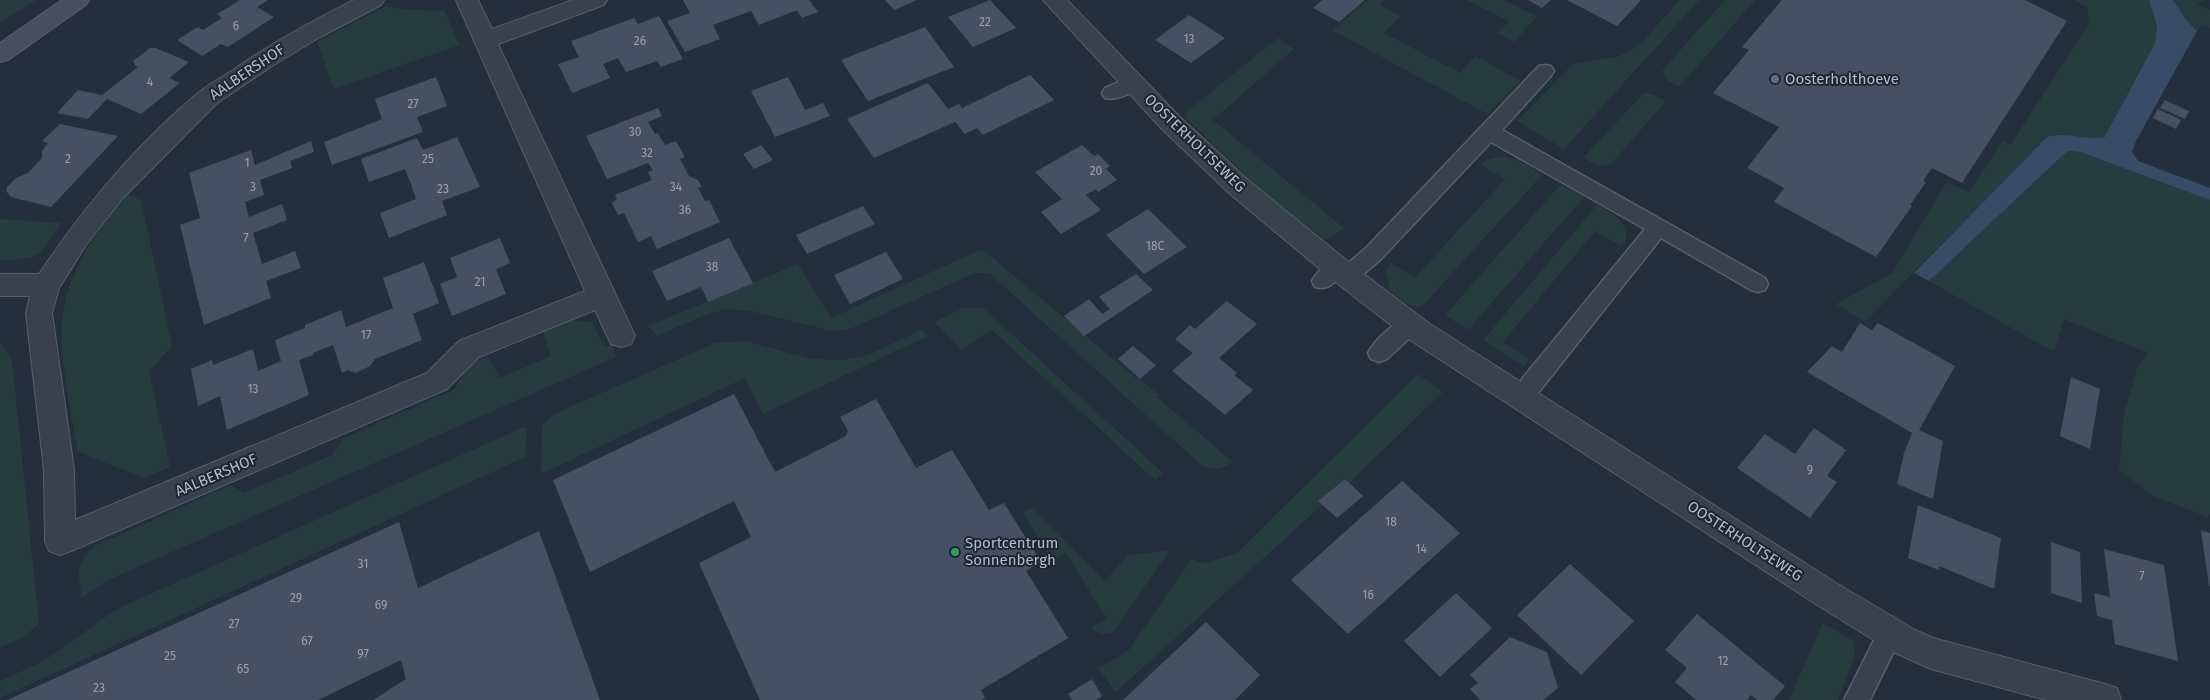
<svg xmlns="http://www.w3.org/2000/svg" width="2210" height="700" font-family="'Fira Sans',sans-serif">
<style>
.green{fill:#263c3f}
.water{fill:#394c67}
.building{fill:#455162}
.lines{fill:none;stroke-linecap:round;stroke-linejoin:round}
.lane-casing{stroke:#565f6c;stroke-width:3}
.street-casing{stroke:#565f6c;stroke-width:2}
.secondary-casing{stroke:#565f6c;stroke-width:2}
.lane{fill:#38414e;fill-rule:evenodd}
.street{fill:#38414e;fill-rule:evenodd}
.secondary{fill:#465061;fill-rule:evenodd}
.service-dot{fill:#5c6f8a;stroke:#1d2633;stroke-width:2}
.leisure-dot{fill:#2e9e5b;stroke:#1d2633;stroke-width:2}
.labels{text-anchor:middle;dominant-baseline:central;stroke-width:4;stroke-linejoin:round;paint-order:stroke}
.number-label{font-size:12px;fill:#98a1af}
.street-label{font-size:15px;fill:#b4bcc9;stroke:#1d2633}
.poi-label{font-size:15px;fill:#b4bcc9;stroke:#1d2633;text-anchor:start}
</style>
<rect width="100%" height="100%" fill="#242f3e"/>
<g class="green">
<path d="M0,0H36L0,23Z"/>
<path d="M1368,0H1384L1380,5L1401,16L1384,33L1460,73L1476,56L1520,81L1487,114L1332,30Z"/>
<path d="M1467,0H1504L1537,16L1514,42L1498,33L1509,21Z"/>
<path d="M1680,0H1699L1564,149L1517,121L1573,64L1617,57L1632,50L1644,40Z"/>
<path d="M1725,0H1755L1679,87L1668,81L1662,71Z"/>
<path d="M2074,0H2149L2157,26L2155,43L2104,138L2086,139L2063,134L2047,137L1865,322L1836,304L1892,273L1947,182L1969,192L2003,141L2011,144L2089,24L2087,7Z"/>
<path d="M2173,0H2202L2198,5L2210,10V28L2202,24L2197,31L2186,20Z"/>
<path d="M386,6L400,9L444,11L460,45L334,89L317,42Z"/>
<path d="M1278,38L1294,49L1213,120L1344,228L1325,240L1259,188L1186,118L1185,113Z"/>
<path d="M1644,93L1652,94L1666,101L1611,164L1600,166L1583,158Z"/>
<path d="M2069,151L2080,152L2210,200V513L2208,517L2153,496L2119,470L2124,414L2137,369L2148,353L2064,319L2054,352L1929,281L2064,153Z"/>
<path d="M1501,156L1516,159L1540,173L1541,176L1424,304C1412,313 1397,296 1387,289L1390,286L1385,274L1390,262L1415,278L1505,179L1481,165L1487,160Z"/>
<path d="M1561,184L1584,197L1468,330L1445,315Z"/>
<path d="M127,195L141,200L172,346L149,371L170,467L144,478L78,452C72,414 59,360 62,323C65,274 96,232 127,195Z"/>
<path d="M1597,205C1613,214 1631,222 1625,243L1621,246L1595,231L1503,342L1530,359L1524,366L1483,340Z"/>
<path d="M0,219L61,223C38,257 43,259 0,260Z"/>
<path d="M982,249L1138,380L1140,379L1159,395L1157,397L1233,462C1220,470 1214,471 1201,465L989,273H975L850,329L832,331L750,311L729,309L707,314L657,336L648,326L798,264L831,318Z"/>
<path d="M964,308H983L1163,473L1155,480L991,329L962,350L934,322Z"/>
<path d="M569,320L592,322L604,346L612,344L616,357L106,581L82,598C78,572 74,562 97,545L231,485L244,493L332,455L344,438L454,390L470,364L489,357L500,378L551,356L543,332Z"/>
<path d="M921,330L928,336L763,414L745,378L541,474L542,426L554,414L715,343L745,341L812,359L842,360L868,355Z"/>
<path d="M0,343L12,360L39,624L22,638L0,648Z"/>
<path d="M1418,374L1443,392L1349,483L1344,479L1318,501L1322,505L1116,692L1098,669L1129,650L1192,558L1202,564L1237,553Z"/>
<path d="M524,427L527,428L525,457L0,698V681L44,661L111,613L132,602Z"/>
<path d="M1032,507L1105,581L1128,555L1170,550L1114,631C1105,636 1099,634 1091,628L1107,619L1066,553L1052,560L1023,513Z"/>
<path d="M1823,623L1852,640L1855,655L1838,700H1789Z"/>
</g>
<path class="water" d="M2149,0H2173L2186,20L2197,31L2136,141L2132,152L2138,161L2210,188V200L2080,152L2069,151L2064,154L1929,281L1914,273L2047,137C2065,131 2083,140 2104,138L2155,43L2157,26Z"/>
<g class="building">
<path d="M240,0H268L257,7L274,17L228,47L221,44L202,56L177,40L198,27L203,30L222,18L217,14Z"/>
<path d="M683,0H809L818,12L802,18L797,10L759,25L751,11L713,25L720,39L685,52L667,21L690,13Z"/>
<path d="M885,0H917L894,10Z"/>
<path d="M990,0L1016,28L973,47L948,17Z"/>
<path d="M1322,0H1365L1339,22L1313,8Z"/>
<path d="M1528,0H1551L1542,8Z"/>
<path d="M1567,0H1641L1617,26Z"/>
<path d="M1782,0H2025L2067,21L1962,183L1932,168L1923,181L1926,182L1910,205L1912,206L1876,257L1774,202L1784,188L1747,168L1779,127L1713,93L1749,50L1742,47Z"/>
<path d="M1189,15L1225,38L1191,63L1155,40Z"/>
<path d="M659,16L683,59L661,67L657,61L626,72L618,58L603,64L610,78L572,93L558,64L579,57L571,41L634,18L638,24Z"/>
<path d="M925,27L954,67L868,101L841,60Z"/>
<path d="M150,48H156L189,62L169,78L180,83L141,114L107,99L88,119L57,113L78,90L102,95L138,67L135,66L133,61Z"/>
<path d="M1030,75L1054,100L983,135L977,128L965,134L955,122L874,158L847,119L928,83L948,109L959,104L962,108Z"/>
<path d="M436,77L447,106L417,117L423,132L332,165L324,142L382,119L375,99Z"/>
<path d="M788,77L805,110L823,103L830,116L775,137L751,91Z"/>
<path d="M2165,100L2189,111L2185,119L2160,108Z"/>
<path d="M658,108L662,116L648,122L655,134L658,133L665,145L676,141L685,157L680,159L689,176L698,180L702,187L698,188L705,201L709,200L720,222L657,249L651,236L638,242L624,213L618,215L612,203L617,199L615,195L652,180L648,172L653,170L648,163L607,179L586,136Z"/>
<path d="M2158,109L2181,120L2176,129L2153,118Z"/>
<path d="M60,124L118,136L51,207L11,197L6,191L7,187L16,178L28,173L42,158V151L48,143L42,141Z"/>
<path d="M457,137L480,187L442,201L447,215L389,238L380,213L416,199L411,184L405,169L369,182L361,159L417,138L423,150Z"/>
<path d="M311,141L314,152L290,161L292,168L260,180L264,195L245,202L249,217L282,204L287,220L253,233L262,264L295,251L301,268L266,281L271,298L204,325L180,225L200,218L189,173L251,150L255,165Z"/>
<path d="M761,145L773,160L754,169L743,154Z"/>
<path d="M1082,145L1094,156L1098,154L1110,166L1106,169L1117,180L1098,192L1096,189L1086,195L1101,210L1061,234L1041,212L1062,199L1035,172Z"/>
<path d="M863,206L875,224L807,254L796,235Z"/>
<path d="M1148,209L1187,247L1144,274L1106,235Z"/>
<path d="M500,238L510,263L496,269L506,294L452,316L440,284L457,277L450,258Z"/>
<path d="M729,238L753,283L708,302L701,287L667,301L652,271Z"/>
<path d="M886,252L903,279L850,304L834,275Z"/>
<path d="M424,262L439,303L413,314L422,340L375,359L370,366L356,373L348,370L342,373L333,345L313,353V355L299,360L309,395L227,430L220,396L198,406L191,369L212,360L213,365L253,349L258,371L281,361L275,340L305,328V325L341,310L346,327L393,308L383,278Z"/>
<path d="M1136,274L1153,290L1084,336L1064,316L1089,299L1102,314L1110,309L1099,297Z"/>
<path d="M1227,301L1257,324L1219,358L1237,373L1234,375L1253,390L1225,415L1172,371L1193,353L1175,339L1190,325L1195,329Z"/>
<path d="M1860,323L1872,330L1878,323L1955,366L1919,430L1943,441L1933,499L1897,484L1904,453L1912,433L1807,372L1832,346L1842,352Z"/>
<path d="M1133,346L1156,365L1140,379L1118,359Z"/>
<path d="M2071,377L2100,389L2090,449L2060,436Z"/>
<path d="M734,394L775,472L846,436L848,431L840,417L876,399L916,468L952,450L989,510L1004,503L1041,562L1026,571L1068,638L981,690L985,698L981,700H760L699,563L751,537L734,501L590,572L553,480Z"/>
<path d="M1814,428L1846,450L1827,476L1837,482L1810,518L1737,468L1765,434L1795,454Z"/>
<path d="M1345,479L1363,496L1337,518L1318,501Z"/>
<path d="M1402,481L1460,533L1348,634L1291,580Z"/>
<path d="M1918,505L2001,538L1994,589L1939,566V570L1908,558Z"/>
<path d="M399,522L418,588L539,531L600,700H373L406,679L401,660L318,700H7Z"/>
<path d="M2201,531L2210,533V586H2209Z"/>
<path d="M2051,542L2080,552L2082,603L2051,593Z"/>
<path d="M2104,549L2164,565L2178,661L2115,644L2112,620L2097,616L2094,593L2110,597Z"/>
<path d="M1570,564L1634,621L1581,675L1517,615Z"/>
<path d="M1456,593L1492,628L1440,677L1404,641Z"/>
<path d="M1697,614L1785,686L1773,700H1757L1751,695L1747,700H1696L1675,682L1687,668L1665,650Z"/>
<path d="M1206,622L1260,675L1235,700H1123Z"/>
<path d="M1510,637L1547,652L1558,688L1543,700H1480L1470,689L1478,683L1470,675Z"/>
<path d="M1092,679L1102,696L1096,700H1072L1068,694Z"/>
</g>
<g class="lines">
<g class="lane-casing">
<g id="lane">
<path d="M1545,65L1551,66L1554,71L1551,76L1502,130L1765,278L1768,284L1765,290L1758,292L1751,290L1661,238L1538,393L1530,395L1522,393L1519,386L1522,379L1645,229L1491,142L1380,260L1354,282L1347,284L1338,279C1330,286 1326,290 1315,287L1312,281C1317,271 1328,263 1338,260L1346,265L1366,248L1539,66Z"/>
<path d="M1133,76L1139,78L1142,83C1136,93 1115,101 1105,98L1102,93L1105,88Z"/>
<path d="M1410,316L1417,319L1420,325L1417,331L1387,359L1379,362L1371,359L1368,353C1375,339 1396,321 1410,316Z"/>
<path d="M1890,622L1899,626L1902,634L1870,700H1844L1881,626Z"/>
</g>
</g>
<g class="street-casing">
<g id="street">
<path d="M354,0H384L381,5L320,37L272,66L216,104L122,199L86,245L59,288L52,313L74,470L75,520L427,373L459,341L585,291L456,0H478L492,29L573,0H607L604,5L498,44L635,336L631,344L621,347L611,344L595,310L479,357L447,389L71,551L60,555L49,551L45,541L44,470L26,313L30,296H0V274H39C84,207 136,145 198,93C209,84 222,77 233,70C272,43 312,21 354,0Z"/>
<path d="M1043,0H1067L1180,117L1248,180L1356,268L1430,324L1836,583L1915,630L1933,638L2105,684L2117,688L2121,700H2046L1931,669L1893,652L1814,603L1410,340L1338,284L1230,194L1162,129Z"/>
</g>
</g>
<g class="secondary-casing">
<path id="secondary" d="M62,0H89L86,5L8,60L0,62V43Z"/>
</g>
<use href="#lane" class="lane"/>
<use href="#street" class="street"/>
<use href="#secondary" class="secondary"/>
</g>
<circle class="service-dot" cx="1775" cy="79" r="5"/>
<circle class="leisure-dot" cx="955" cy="552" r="5"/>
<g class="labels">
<g class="number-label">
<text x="985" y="22">22</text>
<text x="236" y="26">6</text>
<text x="1189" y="39">13</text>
<text x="640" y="41">26</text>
<text x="150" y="82">4</text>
<text x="413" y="104">27</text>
<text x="635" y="132">30</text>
<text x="647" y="153">32</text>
<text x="68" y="159">2</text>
<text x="428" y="159">25</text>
<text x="247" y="163">1</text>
<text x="1096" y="171">20</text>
<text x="253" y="187">3</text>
<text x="676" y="187">34</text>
<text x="443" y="189">23</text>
<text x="685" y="210">36</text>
<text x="246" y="238">7</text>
<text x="1155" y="246">18C</text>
<text x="712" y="267">38</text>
<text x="480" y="282">21</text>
<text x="366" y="335">17</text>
<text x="253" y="389">13</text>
<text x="1810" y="470">9</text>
<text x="1391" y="522">18</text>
<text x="1421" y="549">14</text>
<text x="363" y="564">31</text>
<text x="2142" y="576">7</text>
<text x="1368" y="595">16</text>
<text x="296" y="598">29</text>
<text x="381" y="605">69</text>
<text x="234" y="624">27</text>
<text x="307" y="641">67</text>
<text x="363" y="654">97</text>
<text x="170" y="656">25</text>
<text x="1723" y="661">12</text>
<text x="243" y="669">65</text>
<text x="99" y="688">23</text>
</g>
<g class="street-label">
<text transform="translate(247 72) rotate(-34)">AALBERSHOF</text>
<text transform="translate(1195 143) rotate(44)">OOSTERHOLTSEWEG</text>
<text transform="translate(216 475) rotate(-23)">AALBERSHOF</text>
<text transform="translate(1745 541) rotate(33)">OOSTERHOLTSEWEG</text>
</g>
<g class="poi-label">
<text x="1785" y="79">Oosterholthoeve</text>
<text x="965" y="543">Sportcentrum<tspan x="965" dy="17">Sonnenbergh</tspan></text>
</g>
</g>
</svg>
